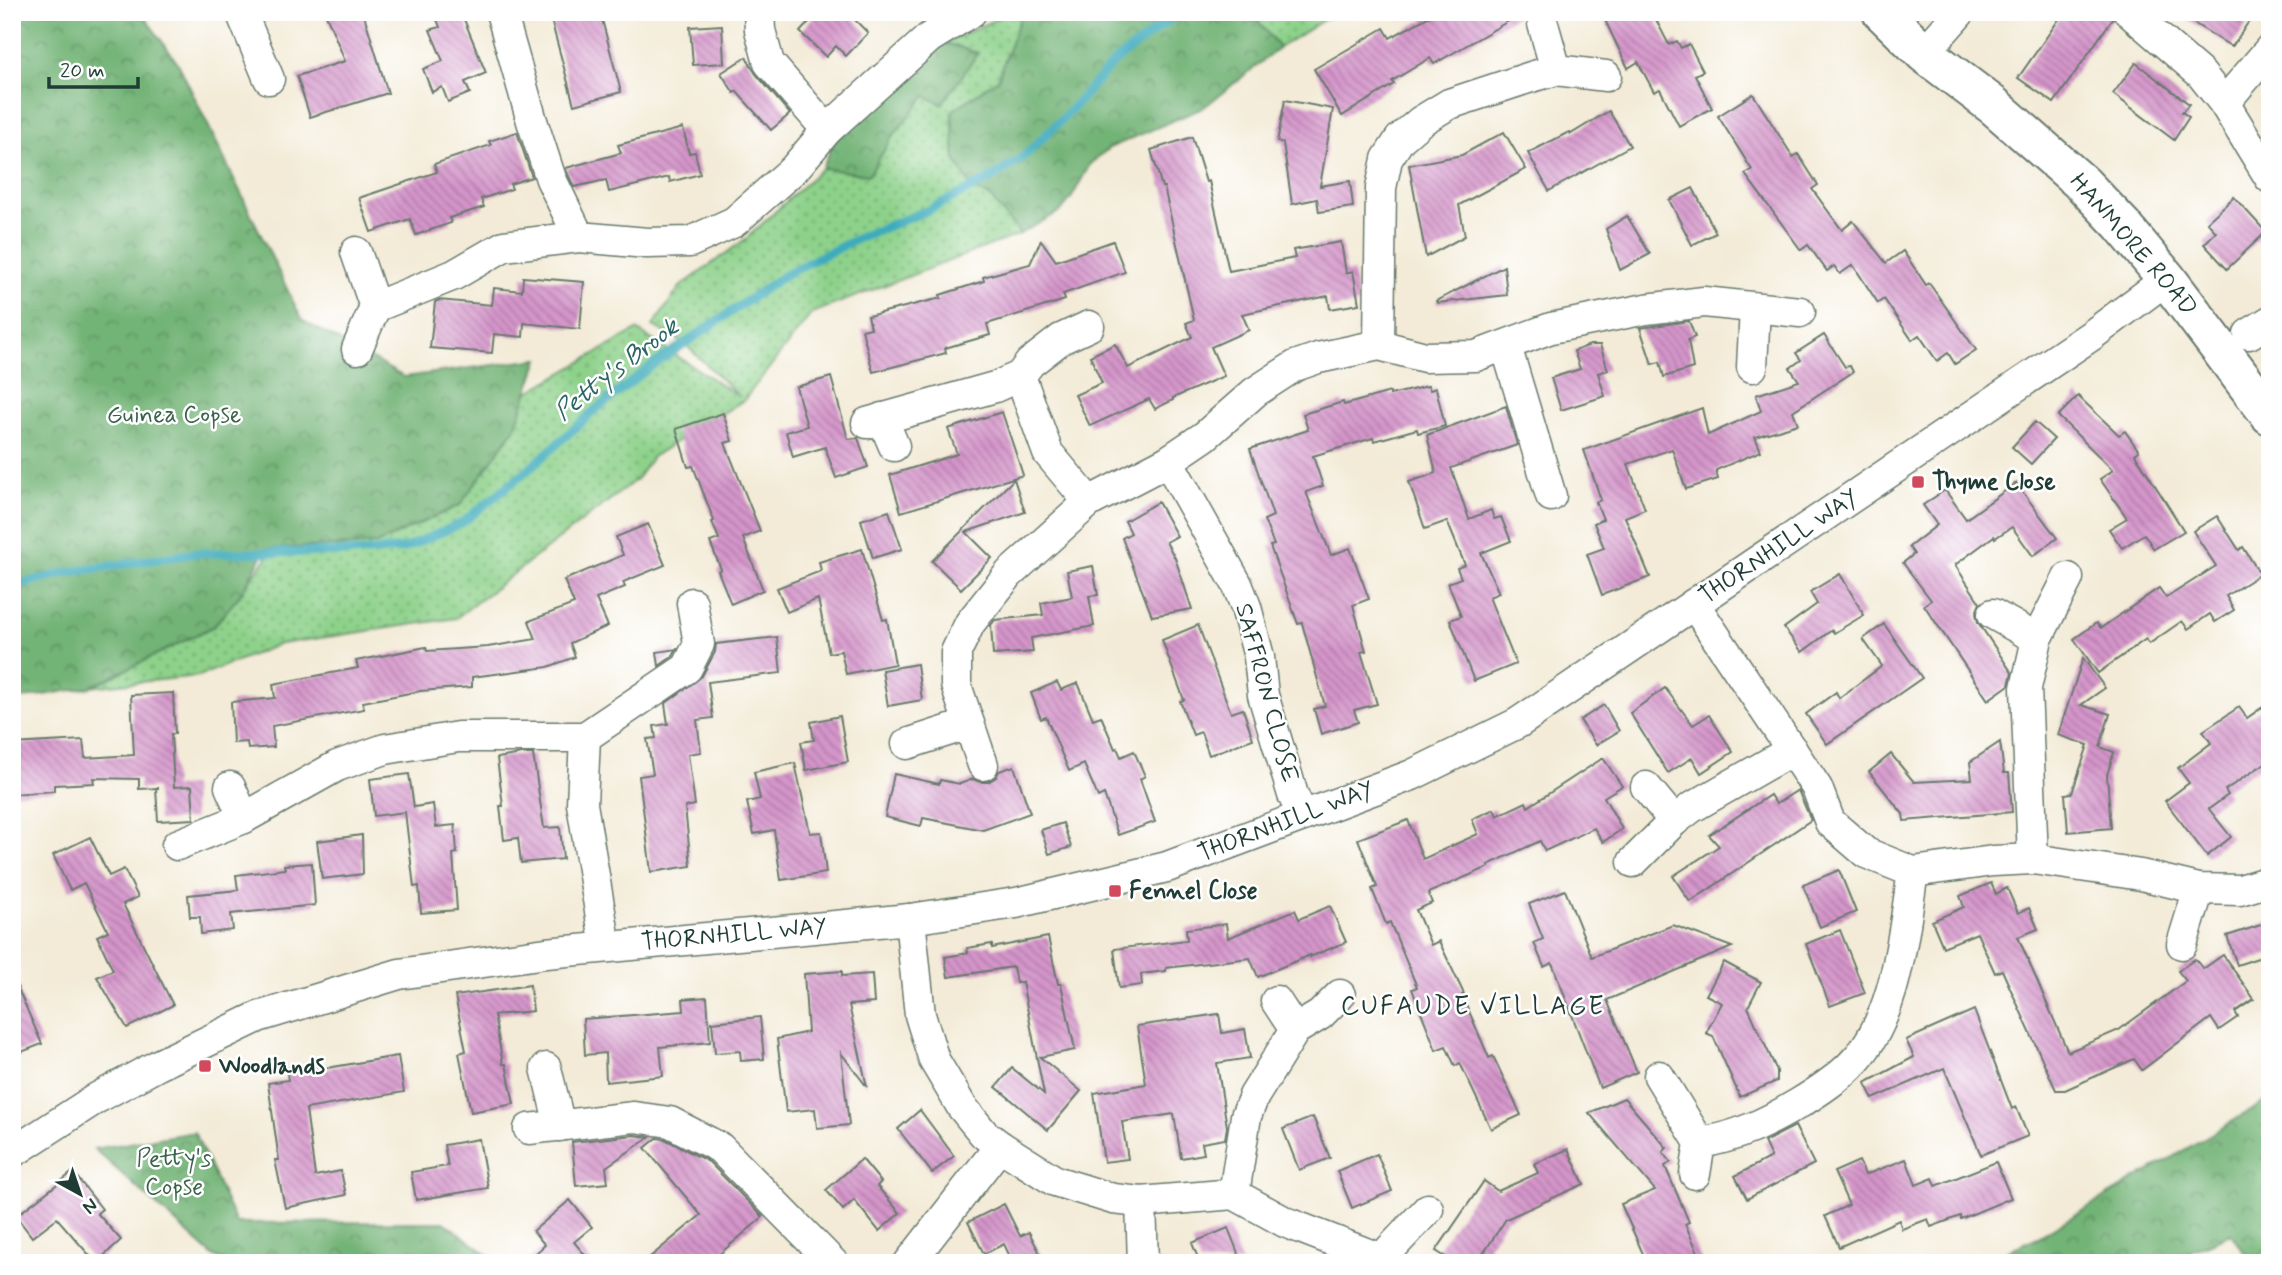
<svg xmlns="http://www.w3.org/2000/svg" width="2282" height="1275" font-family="Mynerve,sans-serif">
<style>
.grass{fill:url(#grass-dots);stroke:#56875f;stroke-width:2}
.forest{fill:url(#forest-crowns);stroke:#487855;stroke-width:2}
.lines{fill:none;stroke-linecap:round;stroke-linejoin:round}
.stream{stroke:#3dabbc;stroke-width:9}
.building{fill:url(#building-back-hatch)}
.street-casing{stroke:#697a6d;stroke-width:33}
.secondary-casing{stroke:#697a6d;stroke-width:42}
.street{stroke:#fff;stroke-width:30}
.secondary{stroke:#fff;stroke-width:38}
.poi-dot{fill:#d1495b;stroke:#fff;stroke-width:2.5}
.labels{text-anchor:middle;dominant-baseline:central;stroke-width:5;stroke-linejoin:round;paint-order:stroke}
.street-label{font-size:24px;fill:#1f3d34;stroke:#fff}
.park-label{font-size:24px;fill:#3a624a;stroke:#fff}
.poi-label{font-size:24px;font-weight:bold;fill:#1f3d34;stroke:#fff;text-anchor:start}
.water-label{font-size:26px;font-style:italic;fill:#2a6464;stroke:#fff}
.neighbourhood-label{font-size:26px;letter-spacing:2px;fill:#1f3d34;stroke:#fff}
</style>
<defs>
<pattern id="grass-dots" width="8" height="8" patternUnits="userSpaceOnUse" patternTransform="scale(1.75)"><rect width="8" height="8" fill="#8dd18a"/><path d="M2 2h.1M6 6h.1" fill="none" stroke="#73ab72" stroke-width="1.8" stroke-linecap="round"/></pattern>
<pattern id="forest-crowns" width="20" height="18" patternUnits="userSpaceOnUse" patternTransform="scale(1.75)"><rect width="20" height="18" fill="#72b376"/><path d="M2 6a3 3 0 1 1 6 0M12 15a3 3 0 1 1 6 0" fill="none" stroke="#5d9362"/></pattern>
<pattern id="building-back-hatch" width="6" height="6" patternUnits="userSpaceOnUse" patternTransform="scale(1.75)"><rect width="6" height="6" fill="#d595ca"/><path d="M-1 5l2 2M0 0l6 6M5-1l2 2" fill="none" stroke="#ac7ba5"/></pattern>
</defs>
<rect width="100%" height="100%" fill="#fff"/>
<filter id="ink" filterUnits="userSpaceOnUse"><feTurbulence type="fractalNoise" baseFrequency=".0143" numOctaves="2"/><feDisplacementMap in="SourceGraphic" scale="14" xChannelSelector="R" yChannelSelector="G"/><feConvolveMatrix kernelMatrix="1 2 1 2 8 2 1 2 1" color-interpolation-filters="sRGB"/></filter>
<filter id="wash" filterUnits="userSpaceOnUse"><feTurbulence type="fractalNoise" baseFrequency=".00686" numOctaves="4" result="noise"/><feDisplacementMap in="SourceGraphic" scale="28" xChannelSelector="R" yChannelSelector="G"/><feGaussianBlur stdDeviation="1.57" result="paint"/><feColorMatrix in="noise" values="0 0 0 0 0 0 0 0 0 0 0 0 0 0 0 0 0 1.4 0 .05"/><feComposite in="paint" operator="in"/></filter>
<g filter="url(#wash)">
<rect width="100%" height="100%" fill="#f3ebd7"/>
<g class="grass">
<path d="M1010,12H1023L998,79L952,112L955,159L972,188L990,196L1020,234L812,313L744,400L652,457L637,479L456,618L280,644L199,676L91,687L214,626L271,553L315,549H266L331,502L337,547L376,544L460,505L515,400L637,330L740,397L684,343L653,326L680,287L748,237L822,168L869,175L892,137L925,95L977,54L945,43Z"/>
<path d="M1251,12H1336L1279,48Z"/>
</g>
<g class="forest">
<path d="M12,12H141L179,65L302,320L404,377L539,359L515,428L460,505L376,544L266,549L241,594L214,626L91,687L12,700Z"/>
<path d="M1022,12H1157L1166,22L1184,12H1251L1279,48L1203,108L1109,148L1090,164L1072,197L1061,211L1020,234L990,197L972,188L955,159L952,111L998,79Z"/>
<path d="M945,43L978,53L942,104L925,96L892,137L869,175L822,168L835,140Z"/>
<path d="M2270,1099V1263H2252L2231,1234L2162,1263H1981L2038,1237Z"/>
<path d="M194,1132L236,1223L444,1222L499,1263H229L214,1257L94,1149Z"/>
</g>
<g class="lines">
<path class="stream" d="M12,586L64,573L196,553L369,552L405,548L462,523L530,468L594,411L650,367L791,271L863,236L926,211L990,179L1022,158L1066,115L1114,62L1172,18L1184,12"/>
</g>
<g id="blocks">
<g class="building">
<path d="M325,12H363L388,93L310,117L297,76L345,61Z"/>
<path d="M434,12H461L486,73L465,82L470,93L448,102L442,87L432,92L423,69L443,61L430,30L440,27Z"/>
<path d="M566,12H600L621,92L574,105L550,16Z"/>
<path d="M818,12H847L868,33L846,56L836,46L826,57L800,32Z"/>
<path d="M1437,12H1524L1434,64L1430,58L1392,81L1394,84L1342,116L1314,69L1384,28L1390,38Z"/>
<path d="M1601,12H1652L1669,45L1677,41L1681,48L1689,44L1703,71L1695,75L1712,108L1679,126L1660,89L1654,92L1638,62L1628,68Z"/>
<path d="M2064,12H2112L2113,18L2054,103L2018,78Z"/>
<path d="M2176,12H2255L2232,47Z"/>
<path d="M722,25L724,63L693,65L690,27Z"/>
<path d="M746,57L756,74L790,114L771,130L736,91L734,93L721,73Z"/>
<path d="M2136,63L2189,104L2182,112L2189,117L2174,140L2113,94Z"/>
<path d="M1753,94L1793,157L1798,154L1818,185L1812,189L1842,230L1853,221L1886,263L1903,251L1926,285L1929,283L1976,350L1955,364L1948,353L1937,361L1919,335L1912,340L1884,299L1878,303L1853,265L1840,274L1834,266L1827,271L1808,245L1801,250L1745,174L1752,170L1718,116Z"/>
<path d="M1285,100L1333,109L1320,186L1350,181L1353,207L1319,212L1317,199L1292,204L1283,143L1277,142Z"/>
<path d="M1609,111L1630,146L1549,191L1528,153L1569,132L1571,134Z"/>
<path d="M683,128L689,153L695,152L700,174L670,182L669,177L609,192L606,180L574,187L567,172L566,168L621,153L618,145Z"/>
<path d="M517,132L532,177L510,184L512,189L481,199L484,207L449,218L451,223L416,235L410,219L371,232L359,198L437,172L434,164L491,145L489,141Z"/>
<path d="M1504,132L1526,169L1459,205L1465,236L1426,257L1409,165L1462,155Z"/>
<path d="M1192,137L1206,182L1209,181L1229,271L1295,258L1293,250L1341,242L1346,273L1353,271L1359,304L1330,309L1328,296L1242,314L1249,330L1211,347L1224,376L1173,398V400L1155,409L1149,399L1090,426L1075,395L1102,383L1090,356L1115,344L1128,368L1192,337L1186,323L1194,320L1164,187H1162L1151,150Z"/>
<path d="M1693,188L1716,233L1692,245L1669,200Z"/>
<path d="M2234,197L2266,232L2227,269L2204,244L2216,232L2207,222Z"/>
<path d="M1627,216L1650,254L1620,270L1606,229Z"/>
<path d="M1041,240L1056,261L1113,241L1125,272L1063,294L1065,300L987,324L990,335L945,348L946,353L873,372L862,330L871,328L868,316L941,298L940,295L984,281L983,277L1030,264Z"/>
<path d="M1504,266L1507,295L1437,303L1436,301Z"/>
<path d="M523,277L584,282L580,329L524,323L523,337L494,334L492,353L430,348L435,302L439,300L492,305L494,288L522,291Z"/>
<path d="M1689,321L1695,337L1688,340L1693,368L1664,377L1660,362L1652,364L1640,328Z"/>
<path d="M1824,335L1845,367L1850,366L1853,372L1793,411L1798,424L1755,437L1761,451L1716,470L1718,479L1686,489L1672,449L1628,464L1645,509L1625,517L1650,577L1602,595L1587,554L1604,548L1594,523L1603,519L1596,502L1601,500L1584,450L1702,408L1708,435L1761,411L1756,395L1799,381L1790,368L1801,360L1796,353Z"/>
<path d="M1590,345H1600L1608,370L1598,373L1605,396L1561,410L1551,378L1580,369L1574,351Z"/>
<path d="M831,377L848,439L858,438L868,467L836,478L825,447L793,457L786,432L807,426L796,387Z"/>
<path d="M1428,386L1430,390L1436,388L1445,426L1418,433L1417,429L1374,441L1373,438L1313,456L1323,486L1306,492L1331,555L1350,548L1369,599L1353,605L1366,651L1361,652L1377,704L1354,710L1358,722L1321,734L1314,709L1325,706L1302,623L1298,624L1270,546L1274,545L1264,520L1273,516L1250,449L1308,430L1303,414L1343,402L1344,405L1390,392V395Z"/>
<path d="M2078,396L2119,435L2125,431L2139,451L2135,454L2184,531L2154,549L2144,534L2122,548L2109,529L2127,518L2100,479L2113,470L2058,416Z"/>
<path d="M1506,406L1517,445L1451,468L1469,519L1491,510L1494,519L1501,517L1511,541L1481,553L1499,593L1489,597L1516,664L1474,681L1450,620L1461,616L1448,583L1461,578L1457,568L1465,565L1447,521L1425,529L1409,482L1436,473L1427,435Z"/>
<path d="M1002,412L1023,475L901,512L890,475L957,454L948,429Z"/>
<path d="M723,413L732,441L725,443L760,531L743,538L763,590L731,604L718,571L721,569L710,542L719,539L712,522L714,521L693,466L688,467L676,429Z"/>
<path d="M2035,422L2054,439L2031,464L2012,447Z"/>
<path d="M1014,479L1025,512L966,532L992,558L961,589L932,561Z"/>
<path d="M2016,483L2057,538L2033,556L2012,527L1995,538L1994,536L1955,565L1980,603L1976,613L1978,622L2012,673L2009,685L1988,700L1924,605L1931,600L1903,563L1914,554L1909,547L1937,525L1923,505L1945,490L1966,519Z"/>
<path d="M1158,502L1177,536L1166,542L1175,558L1192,609L1152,616L1122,538L1131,533L1125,521Z"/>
<path d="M889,511L902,549L873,558L861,520Z"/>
<path d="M2217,516L2239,550L2243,547L2260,574L2226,596L2234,610L2215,622L2210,614L2188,629L2182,621L2149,644L2146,639L2098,673L2074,639L2096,623L2101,628L2159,588L2166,598L2216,566L2193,531Z"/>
<path d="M648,524L665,565L623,582L625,587L596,599L608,626L570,643L575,657L548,667L472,677V687L420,691L363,702L364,709L272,726L274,747L248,749L247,742L233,743L231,702L275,698L273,684L358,668L356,661L426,647L427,651L488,647L536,639L529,621L574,604L564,580L623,555L616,537Z"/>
<path d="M862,549L883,620L887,619L895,664L846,674L841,651L829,653L818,599L787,612L777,588L821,571L819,562Z"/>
<path d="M1093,566L1098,595L1089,596L1094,626L1031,638L1033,652L993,655L991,625L995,620L1043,615L1041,603L1072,597L1067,571Z"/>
<path d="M1840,574L1864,615L1834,633L1832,630L1802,652L1784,628L1817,604L1810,592Z"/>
<path d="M1884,624L1922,678L1827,744L1806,714L1836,692L1839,698L1882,666L1863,639Z"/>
<path d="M1198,625L1231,713L1243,709L1253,739L1209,755L1201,732L1193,735L1180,701L1184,700L1162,640Z"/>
<path d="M777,637L781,673L708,682L713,718L697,720L701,752L688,754L695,805L685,807L691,866L651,872L639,776L653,774L647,739L656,738L654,726L668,724L665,704L702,676L715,652L716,644Z"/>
<path d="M677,649L673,656L659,666L657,652Z"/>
<path d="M2083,658L2105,688L2081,705L2110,714L2100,747L2114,752L2107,775L2111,828L2068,832L2065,794L2072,793L2088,745L2058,735Z"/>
<path d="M917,664L922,700L888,706L882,670Z"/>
<path d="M1057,682L1061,690L1078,683L1093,719L1101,716L1115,749L1117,748L1121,757L1134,751L1145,776L1140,779L1155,822L1118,835L1104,794L1098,797L1084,764L1069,771L1046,717L1041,719L1031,693Z"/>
<path d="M1665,688L1693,725L1709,715L1733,752L1701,773L1692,758L1668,773L1630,713Z"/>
<path d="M173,693L175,734H171L174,787L192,786L194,819L158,821L156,788H159L139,789V779L93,778L94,783L54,785V791L12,794V744L83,740L85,758L134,755L131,695Z"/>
<path d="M2270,702V760L2225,790L2228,795L2209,809L2231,837L2207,856L2165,801L2189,783L2178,768L2211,743L2203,731L2239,707L2247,718Z"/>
<path d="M1604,705L1619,731L1596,745L1580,720Z"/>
<path d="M840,716L848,762L806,770L801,742L814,740L811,722Z"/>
<path d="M2000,742L2004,773H2009L2012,812L1904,821L1903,814L1869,772L1891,754L1914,782L1972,779L1970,762Z"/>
<path d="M522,754H533L544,828L560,827L563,859L521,863L518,838L504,840L500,806H503L497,758Z"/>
<path d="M1603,758L1622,786L1604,797L1622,829L1603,842L1594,828L1545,851L1540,841L1488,865L1489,867L1428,893L1432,903L1416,910L1431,945L1439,941L1464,994L1462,995L1489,1058L1493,1056L1521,1115L1491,1129L1460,1063L1455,1066L1446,1046L1436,1050L1412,989L1417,987L1390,922L1386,924L1372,889L1377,887L1358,839L1408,820L1423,859L1478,834L1472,819L1494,809L1497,816L1526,802L1528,807Z"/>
<path d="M795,763L810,833L821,832L826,873L781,880L774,830L754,834L747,802L760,799L754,772Z"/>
<path d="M1014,766L1030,813L983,830L923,818L921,826L885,817L894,774L939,784L940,780L960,784L973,779L980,782H988L996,777L999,771Z"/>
<path d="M409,774L414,807L433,804L436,827L455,825L457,853L453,854L457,910L421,913L419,886L414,887L405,812L374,816L370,779Z"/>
<path d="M1798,790L1811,820L1690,902L1673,876L1719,846L1709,835L1770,795L1776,804Z"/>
<path d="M1063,823L1071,847L1049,854L1041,830Z"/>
<path d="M362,835L363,874L322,879L317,841Z"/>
<path d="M90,837L109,876L124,869L138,897L123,904L173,1005L127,1028L97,977L113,970L97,936L108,931L84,883L70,890L53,855Z"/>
<path d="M312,863L315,905L231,914L233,930L201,934L200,917H190L188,895L238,890L236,875L285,869L284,865Z"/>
<path d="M1839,870L1856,912L1820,927L1803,885Z"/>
<path d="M1991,883L1996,894L2007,888L2018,913L2029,908L2038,929L2018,937L2068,1052L2119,1030L2186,981L2178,971L2195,959L2203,969L2223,955L2254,999L2235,1012L2238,1017L2219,1030L2211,1018L2142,1070L2134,1059L2065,1090H2056L2002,970L1995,973L1977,933L1943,947L1932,921L1964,907L1960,896Z"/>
<path d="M1565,890L1592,957L1673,925L1732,947L1607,1000L1637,1072L1600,1088L1552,963L1544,967L1534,943L1543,939L1529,904Z"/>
<path d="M1330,906L1346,942L1310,957V955L1258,977L1250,958L1166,968V971L1141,974L1142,985L1119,988L1114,949L1187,940L1186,929L1226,924L1228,938L1295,910L1299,919Z"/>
<path d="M2270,922V954L2237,965L2227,936Z"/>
<path d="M1840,930L1865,993L1830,1006L1806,944Z"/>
<path d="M1048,937L1058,984H1061L1075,1050L1040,1057L1081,1091L1048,1130L996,1087L1012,1068L1044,1094L1022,982L1016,983L1013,967L948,977L945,957L968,953L967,948L992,944V948Z"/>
<path d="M1724,962L1761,982L1748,1007L1777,1071V1081L1740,1097L1713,1036L1706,1033L1722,1003L1706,995Z"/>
<path d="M842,971V976L872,974L874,1003L849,1005L867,1087L841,1053L849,1125L817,1128L815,1109L786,1112L777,1039L808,1032L804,974Z"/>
<path d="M12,975L42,1044L19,1053L12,1037Z"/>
<path d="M530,985L533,1011L494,1015L503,1064H506L514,1104L471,1112L459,1053L466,1051L455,996Z"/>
<path d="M707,997L710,1042L660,1047L663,1076L606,1082L605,1053L585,1055L583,1019L684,1011L683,999Z"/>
<path d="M1974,1010L2012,1109L2016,1107L2028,1136L1981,1155L1944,1068L1873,1099L1865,1083L1914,1057L1906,1040Z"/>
<path d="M1219,1014L1222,1033L1245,1029L1250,1058L1217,1063L1227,1127L1225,1139L1202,1143L1204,1154L1181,1158L1174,1114L1122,1122L1128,1159L1104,1162L1094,1093L1146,1084L1137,1026Z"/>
<path d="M760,1017L764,1059L741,1061L740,1051L715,1053L712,1022Z"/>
<path d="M398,1056L404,1092L306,1109L315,1176L341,1171L346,1195L285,1208L275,1160H279L268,1083L288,1080L286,1068L320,1064L321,1069Z"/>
<path d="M1624,1098L1667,1148L1663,1152L1671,1162L1665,1166L1689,1222L1685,1224L1703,1263H1647L1621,1204L1655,1190L1589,1113Z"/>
<path d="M920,1110L954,1156L932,1173L898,1129Z"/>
<path d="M1313,1117L1330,1158L1299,1170L1283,1129Z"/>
<path d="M1795,1126L1814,1164L1747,1199L1735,1176L1771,1157L1764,1142Z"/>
<path d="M634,1135L650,1137L606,1167L608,1183L576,1186L572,1142Z"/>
<path d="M657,1138L665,1139L709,1162L763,1217L709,1263H643L701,1215L645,1148Z"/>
<path d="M479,1139L488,1188L416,1200L411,1172L448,1166L444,1145Z"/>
<path d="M1568,1149L1584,1184L1506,1219L1477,1263H1455L1436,1251L1484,1181L1498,1191L1538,1173L1534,1164Z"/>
<path d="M1377,1154L1392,1191L1352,1208L1337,1171Z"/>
<path d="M862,1159L881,1182L877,1186L900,1213L879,1231L854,1200L843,1210L826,1190Z"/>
<path d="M1906,1159L1916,1185L1933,1178L1936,1186L1996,1162L2011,1198L1961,1219L1960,1216L1931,1227L1928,1219L1902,1229L1899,1220L1839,1247L1825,1216L1849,1205L1834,1172L1859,1161L1865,1175Z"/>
<path d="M73,1172L102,1209L97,1213L121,1240L96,1263L57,1218L32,1237L16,1216Z"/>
<path d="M570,1200L592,1227L574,1242L592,1263H525L545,1245L533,1231Z"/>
<path d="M1004,1204L1020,1236L1029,1232L1045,1263H1013L1004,1244L984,1254L968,1222Z"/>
<path d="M1228,1228L1242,1263H1200L1192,1243Z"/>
</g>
</g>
</g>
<g filter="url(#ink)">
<use href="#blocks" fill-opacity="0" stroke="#697a6d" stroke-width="2"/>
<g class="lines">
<g class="street-casing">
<g id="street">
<path d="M241,12L269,79"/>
<path d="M501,12L532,121L551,179L579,237"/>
<path d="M759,12L760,30L769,63L827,130"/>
<path d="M2129,12L2201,74L2224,103L2270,178"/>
<path d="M1543,24L1556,70"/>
<path d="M1924,53L1960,12"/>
<path d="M2224,103L2270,49"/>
<path d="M356,252L375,307L357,349"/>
<path d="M375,307L454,275L504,246L579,237L647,243L690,242L734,222L794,169L827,130L929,38L971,12"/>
<path d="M2249,334L2270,321"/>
<path d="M1379,345L1381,188L1387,159L1400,139L1421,121L1449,104L1531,77L1556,70L1606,76"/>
<path d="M1506,346L1551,496"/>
<path d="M1752,367L1755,308"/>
<path d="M1020,376L1048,453L1089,502"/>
<path d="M882,418L894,446"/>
<path d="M867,423L995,387L1020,376L1030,363L1061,339L1089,326"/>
<path d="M1168,461L1237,584L1246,607L1259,657L1263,695L1293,795L1303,816"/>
<path d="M1694,604L1817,788L1830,822L1866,853L1913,872L1993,861L2033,859L2141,875L2199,889L2240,890L2270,881"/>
<path d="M1993,614L2037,639"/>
<path d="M585,737L582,804L606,947"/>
<path d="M907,744L969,724"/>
<path d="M983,765L956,685V652L970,623L1009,574L1089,502L1168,461L1205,436L1255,392L1295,366L1318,358L1379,345L1425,357L1476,356L1551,328L1646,309L1704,302L1800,312"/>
<path d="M230,787L244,818"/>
<path d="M1646,787L1674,821"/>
<path d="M177,845L244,818L337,766L385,749L458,737H585L687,668L699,644L692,603"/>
<path d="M2033,859L2026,688L2037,639L2068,578"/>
<path d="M1633,862L1674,821L1691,808L1792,750"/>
<path d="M910,919L920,1015L934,1060L962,1107L984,1134L1000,1146L1055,1181L1113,1199L1141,1202L1234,1194L1285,1222L1381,1259"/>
<path d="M2182,944L2199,889"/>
<path d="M1276,1001L1295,1030"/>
<path d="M546,1068L560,1126"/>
<path d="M1659,1076L1700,1143L1695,1174"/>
<path d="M529,1129L634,1117L670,1122L720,1148L833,1263"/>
<path d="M1700,1143C1737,1137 1766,1123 1798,1104C1816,1093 1835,1081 1850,1066C1897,1021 1903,934 1913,872"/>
<path d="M12,1153L97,1098L158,1065L258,1017L399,974L546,953L910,919L1016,903L1167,867L1412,775L1518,723L2092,335L2167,279"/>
<path d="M1234,1194L1246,1116L1254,1096L1295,1030L1320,1015L1340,995"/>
<path d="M1141,1202L1143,1263"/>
<path d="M909,1263L1000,1146"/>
<path d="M1382,1263L1381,1259L1428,1209"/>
</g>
</g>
<g class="secondary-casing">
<path id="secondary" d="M1882,12L1924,53L1994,106L2083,184L2122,225L2167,279L2270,415"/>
</g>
<use href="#street" class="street"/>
<use href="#secondary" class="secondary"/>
</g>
</g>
<g class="poi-dot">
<rect x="1911" y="475" width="14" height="14" rx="3.5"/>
<rect x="1108" y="884" width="14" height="14" rx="3.5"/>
<rect x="198" y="1059" width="14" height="14" rx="3.5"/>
</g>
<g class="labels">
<g class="street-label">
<text transform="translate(2133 245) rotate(49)">HANMORE ROAD</text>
<text transform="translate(1779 547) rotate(-34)">THORNHILL WAY</text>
<text transform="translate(1266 693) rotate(75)">SAFFRON CLOSE</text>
<text transform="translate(1286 822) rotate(-21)">THORNHILL WAY</text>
<text transform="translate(734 935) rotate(-5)">THORNHILL WAY</text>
</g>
<g class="park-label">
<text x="174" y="415">Guinea Copse</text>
<text x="174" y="1159">Petty's<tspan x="174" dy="28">Copse</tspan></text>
</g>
<g class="poi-label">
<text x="1932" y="482">Thyme Close</text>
<text x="1129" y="891">Fennel Close</text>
<text x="219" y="1066">Woodlands</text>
</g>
<g class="water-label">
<text transform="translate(617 370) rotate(-38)">Petty's Brook</text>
</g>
<g class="neighbourhood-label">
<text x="1473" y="1007">CUFAUDE VILLAGE</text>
</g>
</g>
<rect width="2282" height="1275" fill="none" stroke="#fff" stroke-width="42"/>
<g transform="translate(80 1194) rotate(140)" stroke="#ffffff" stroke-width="5" paint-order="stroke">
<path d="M0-5L12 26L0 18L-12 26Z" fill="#1f3d34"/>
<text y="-10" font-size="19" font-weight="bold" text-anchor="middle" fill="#1f3d34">N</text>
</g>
<path d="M49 77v10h89v-10" fill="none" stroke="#1f3d34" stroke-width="3.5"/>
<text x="60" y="77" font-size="21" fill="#1f3d34" stroke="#ffffff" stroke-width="5" paint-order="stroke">20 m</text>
</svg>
